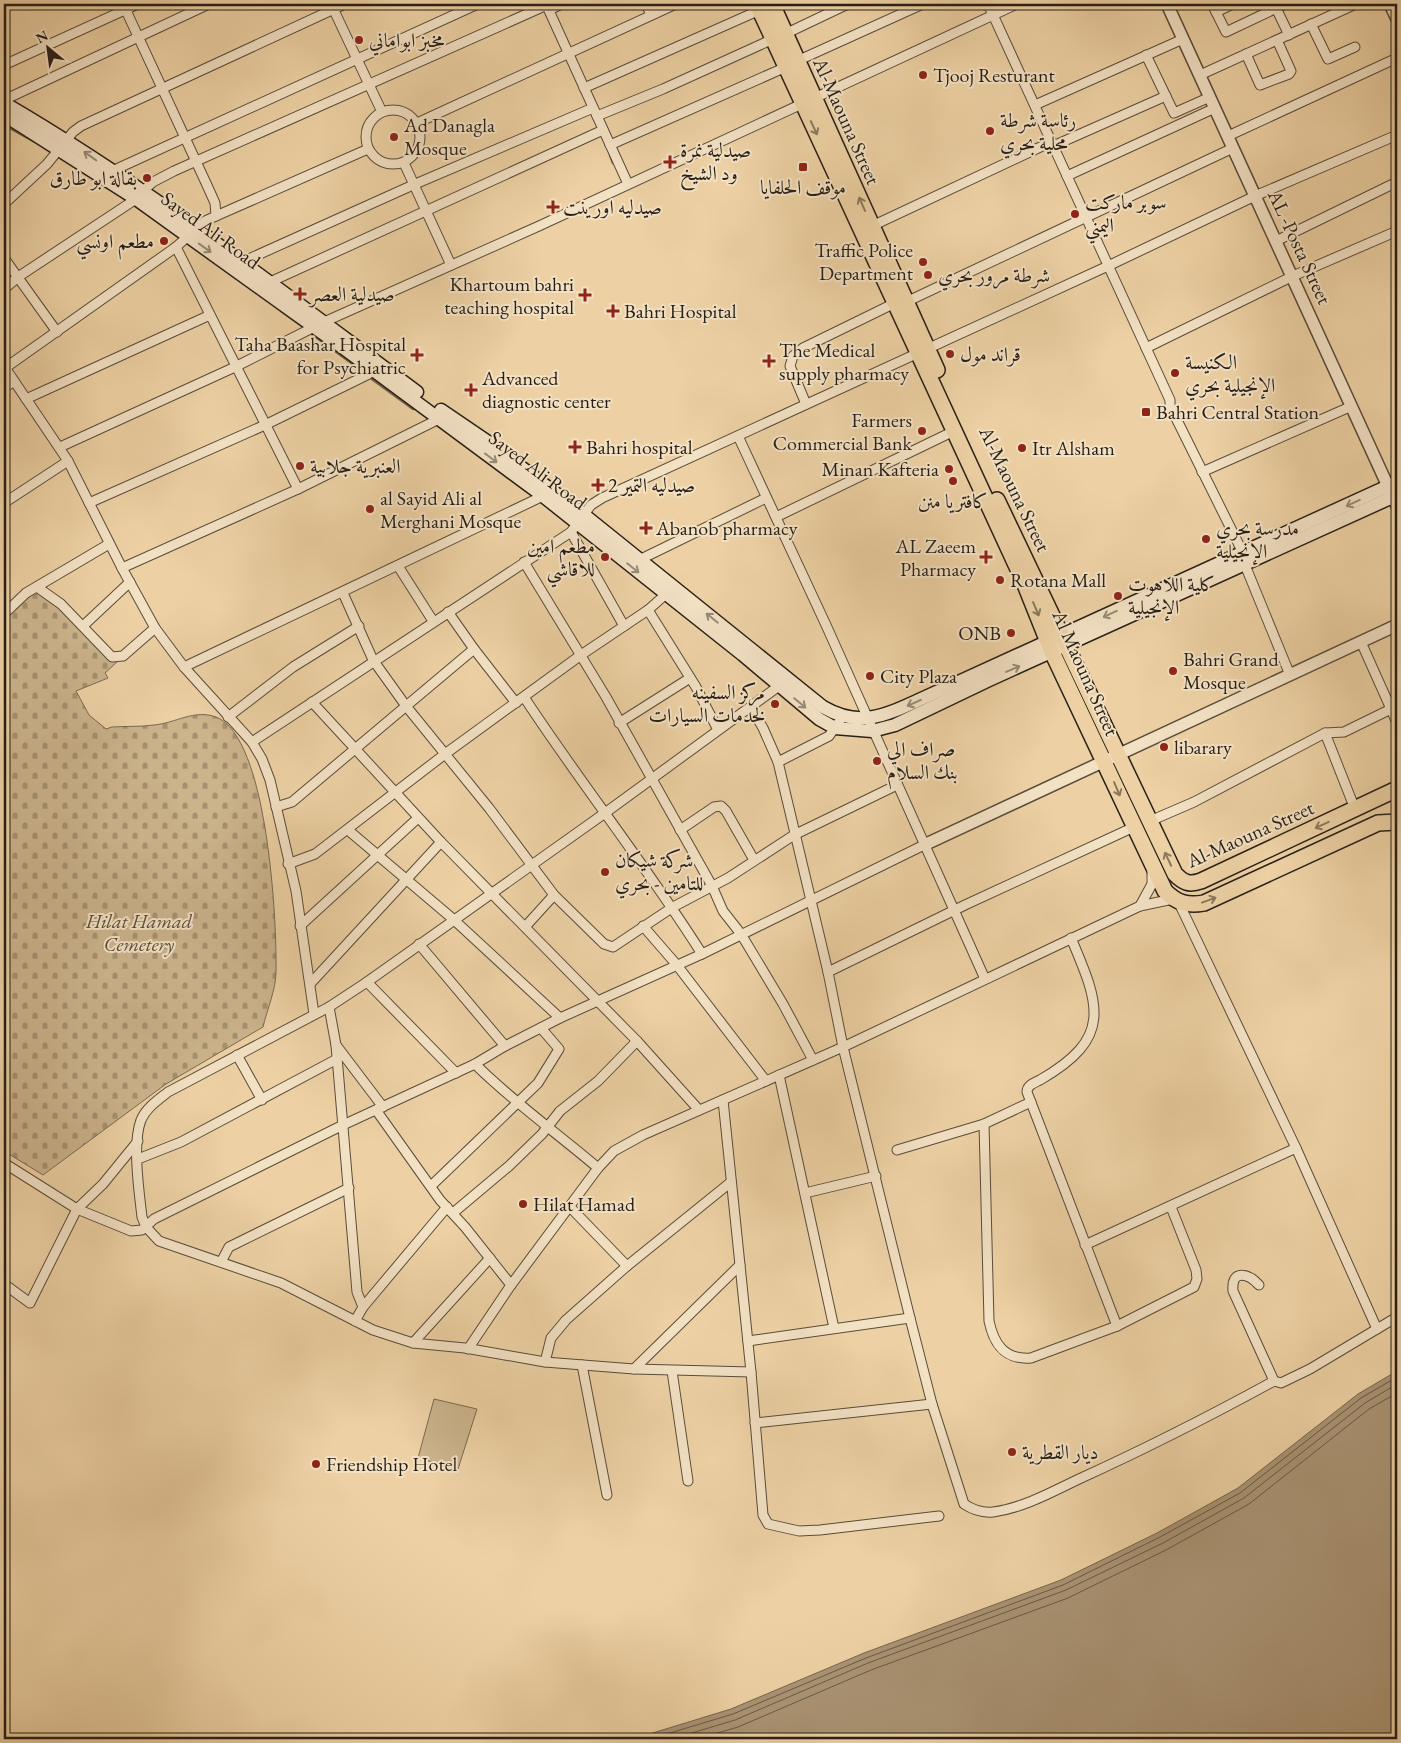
<svg xmlns="http://www.w3.org/2000/svg" width="1401" height="1743" font-family="'EB Garamond',Amiri,serif">
<style>
.green{fill:#cbb38c;stroke:#796951}
.cemetery{fill:url(#cemetery-stones);stroke:#796951}
.water{fill:#aa9474;stroke:#76654e}
.lines{fill:none;stroke-linecap:round;stroke-linejoin:round}
.shore{stroke:#685a45;stroke-width:1}
.stream{stroke:#76654e;stroke-width:2.5}
.minor-casing{stroke:#584c3a;stroke-width:11}
.tertiary-casing{stroke:#584c3a;stroke-width:14}
.secondary-casing{stroke:#271f16;stroke-width:15}
.trunk-casing{stroke:#271f16;stroke-width:18}
.minor{stroke:#f3e1c4;stroke-width:9}
.tertiary{stroke:#f3e1c4;stroke-width:11}
.secondary{stroke:#f3e1c4;stroke-width:12}
.trunk{stroke:#edd1a4;stroke-width:15}
.oneway{stroke:#8a785d}
.oneway2{stroke:#978a76}
.poi-dot{fill:#8f2418;stroke:#f3e1c4;stroke-width:2}
.labels{text-anchor:middle;dominant-baseline:central;stroke-width:4;stroke-linejoin:round;paint-order:stroke}
.poi-label{font-size:20px;fill:#271f16;stroke:#f3e1c4;text-anchor:start}
.street-label{font-size:20px;fill:#271f16;stroke:#f3e1c4}
.park-label{font-size:20px;font-style:italic;fill:#584b39;stroke:#f3e1c4}
</style>
<defs>
<pattern id="cemetery-stones" width="16" height="16" patternUnits="userSpaceOnUse" patternTransform="scale(1.25)"><rect width="16" height="16" fill="#cbb38c"/><path d="M2 7V4a2 2 0 0 1 4 0v3zM10 15v-3a2 2 0 0 1 4 0v3z" fill="#a59171"/></pattern>
</defs>
<rect width="100%" height="100%" fill="#edd1a4"/>
<filter id="stains"><feTurbulence type="fractalNoise" baseFrequency=".004" numOctaves="4"/><feColorMatrix values="0 0 0 0 .2 0 0 0 0 .09 0 0 0 0 .02 0 0 0 .5 -.17"/></filter>
<radialGradient id="worn" r=".72"><stop offset=".6" stop-color="#630" stop-opacity="0"/><stop offset="1" stop-color="#630" stop-opacity=".3"/></radialGradient>
<path class="green" d="M434,1399L477,1409L458,1469L418,1458Z"/>
<path class="cemetery" d="M42,588C60,589 104,645 118,661L105,673L108,678L76,691L89,715L106,729L112,727C126,726 140,727 154,725C176,723 194,709 216,717C268,737 277,922 276,972C276,989 267,1010 263,1027L166,1084L43,1175L4,1151V618L34,590Z"/>
<path class="water" d="M1397,1371V1739H633L731,1709L864,1653L1061,1580L1157,1533L1238,1488L1358,1394Z"/>
<g class="lines">
<g class="shore">
<path d="M650,1739L733,1714L866,1658L1063,1585L1160,1537L1240,1493L1361,1398L1397,1377"/>
<path d="M672,1739L735,1720L868,1663L1066,1590L1163,1543L1244,1498L1365,1403L1397,1384"/>
<path d="M697,1739L738,1727L871,1670L1068,1598L1166,1550L1249,1504L1369,1409L1397,1393"/>
</g>
<g class="stream">
<path d="M4,125L35,142"/>
<path d="M610,155L613,163"/>
<path d="M281,311L305,328"/>
<path d="M309,332L365,373"/>
<path d="M369,377L413,409"/>
</g>
<g class="minor-casing">
<g id="minor">
<path d="M331,4L382,112"/>
<path d="M546,4L628,184"/>
<path d="M646,4L651,15"/>
<path d="M988,4L1170,400V406L1243,553"/>
<path d="M1212,4L1226,32L1285,4"/>
<path d="M4,7L10,4"/>
<path d="M1276,8L1289,35"/>
<path d="M549,10L562,4"/>
<path d="M1216,12L1233,4"/>
<path d="M1311,24L1328,59L1355,47"/>
<path d="M785,34L848,4"/>
<path d="M1246,54L1260,85L1289,74L1291,71L1277,40"/>
<path d="M1146,55L1174,113L1210,97"/>
<path d="M797,61L923,4"/>
<path d="M4,65L138,4"/>
<path d="M1200,75L1356,4"/>
<path d="M584,88L760,10"/>
<path d="M4,100L209,4"/>
<path d="M1035,105L1183,39"/>
<circle cx="393" cy="137" r="27"/>
<path d="M597,116L663,89L773,39"/>
<path d="M417,123L676,4"/>
<path d="M1228,136L1397,58"/>
<path d="M610,145L786,67"/>
<path d="M1053,146L1166,96"/>
<path d="M404,163L451,265"/>
<path d="M112,171L478,4"/>
<path d="M1067,176L1215,108"/>
<path d="M143,191L153,182L174,171L547,5"/>
<path d="M4,204L47,164L73,132L81,126L345,4"/>
<path d="M216,216L368,149"/>
<path d="M872,226L1051,142"/>
<path d="M1276,241L1397,182"/>
<path d="M176,247L298,489"/>
<path d="M4,258L57,332"/>
<path d="M242,262L413,185L593,108"/>
<path d="M270,282L603,130"/>
<path d="M4,289L18,277L136,199"/>
<path d="M906,302L1233,148"/>
<path d="M1146,348L1293,276L1397,231"/>
<path d="M4,366L68,461L122,568L155,628L184,667L252,742L262,759L270,780L296,891L314,1014"/>
<path d="M5,368L176,247L205,221L216,216L215,203L206,183L123,4"/>
<path d="M4,388L14,381"/>
<path d="M26,399L210,315"/>
<path d="M806,404L790,366L793,356L803,348L895,303"/>
<path d="M738,436L826,625L985,979"/>
<path d="M60,447L235,367L324,322L539,226L1017,4"/>
<path d="M1202,472L1352,406"/>
<path d="M4,503L68,461"/>
<path d="M89,503L265,425L367,375L373,371"/>
<path d="M776,517L954,431"/>
<path d="M571,532L624,626"/>
<path d="M639,560L766,498"/>
<path d="M524,562L606,697L712,886L723,911L741,934L783,1004L813,1060"/>
<path d="M1245,565L1290,675"/>
<path d="M398,566L433,621"/>
<path d="M122,568L298,489L443,417"/>
<path d="M37,587L61,604L112,657L123,656L155,628"/>
<path d="M343,593L373,660L406,706L489,808L554,895L604,944L613,947L673,907L728,878L794,835L897,785"/>
<path d="M648,610L696,687L718,730"/>
<path d="M4,614L26,593L109,544"/>
<path d="M83,626L130,582"/>
<path d="M474,649L516,703"/>
<path d="M184,667L543,496"/>
<path d="M524,697C581,784 646,865 702,954"/>
<path d="M312,702L441,842L637,1041L699,1110"/>
<path d="M751,708L763,728L778,762L828,972L843,1047L910,1318L932,1404L964,1504C973,1510 982,1513 993,1512C1023,1508 1052,1492 1079,1479C1145,1449 1210,1416 1274,1381L1281,1383L1310,1369L1397,1317"/>
<path d="M1391,709L1397,723"/>
<path d="M228,717L293,667L359,626"/>
<path d="M619,723L690,678"/>
<path d="M1325,733L1355,809"/>
<path d="M252,742L571,532L591,505L602,498L1108,266L1255,196L1397,135"/>
<path d="M778,762L829,736L843,716"/>
<path d="M276,807L292,802L474,649L448,612"/>
<path d="M1150,821L1194,802L1325,733L1344,732L1391,709L1361,642"/>
<path d="M348,830L453,919L560,1018"/>
<path d="M680,830L714,807L721,806L726,811L754,860"/>
<path d="M288,864L315,854L445,754L581,655L648,610L665,595"/>
<path d="M1178,901L1296,1148L1377,1329"/>
<path d="M1140,906L1152,884V869"/>
<path d="M300,926L418,818"/>
<path d="M643,926L676,964L766,1081"/>
<path d="M525,927L554,895"/>
<path d="M1071,938C1100,1006 1113,1038 1040,1080C1034,1083 1027,1085 1027,1092L1117,1326"/>
<path d="M419,944L505,1046"/>
<path d="M828,972L965,905L1134,827"/>
<path d="M367,982L456,1073"/>
<path d="M310,984L441,842"/>
<path d="M329,1007L336,1045L357,1292L363,1307"/>
<path d="M336,1045L383,1107"/>
<path d="M237,1055L262,1100"/>
<path d="M475,1064C513,1102 557,1133 598,1168"/>
<path d="M779,1075L834,1328"/>
<path d="M723,1100L751,1372L763,1515L768,1524L799,1531L820,1530L939,1516"/>
<path d="M376,1110L440,1200L465,1227L511,1285"/>
<path d="M984,1124L989,1321C994,1345 1005,1360 1031,1358L1117,1326L1194,1287L1197,1279L1196,1270L1171,1207"/>
<path d="M897,1150L984,1124L1031,1102"/>
<path d="M138,1159L181,1142L337,1059"/>
<path d="M4,1163L77,1209L131,1231L142,1230L154,1219L343,1125L475,1064L505,1046L560,1018L702,954L924,845"/>
<path d="M431,1186L538,1083L559,1049L541,1028"/>
<path d="M805,1193L876,1176"/>
<path d="M570,1207L627,1266"/>
<path d="M453,1213L509,1166L542,1134L560,1111L598,1081L637,1041"/>
<path d="M1085,1245L1296,1148"/>
<path d="M221,1262L229,1247L349,1188"/>
<path d="M4,1284L30,1303L77,1209L103,1184L138,1141"/>
<path d="M1259,1285C1248,1273 1231,1269 1233,1291L1274,1381"/>
<path d="M355,1321L363,1307L447,1207"/>
<path d="M748,1341L910,1318"/>
<path d="M413,1343L490,1258"/>
<path d="M468,1349L511,1285L598,1168L614,1151L643,1135L843,1047L1140,906L1173,899"/>
<path d="M545,1362L551,1338L566,1320L627,1266L731,1182"/>
<path d="M582,1365L607,1495"/>
<path d="M634,1369L740,1265"/>
<path d="M672,1371L688,1481"/>
<path d="M751,1372L634,1369L545,1362L465,1348L413,1343L373,1330L281,1283L159,1241L146,1227L142,1217C139,1191 132,1144 141,1120C146,1108 158,1100 168,1092L329,1007L367,982L605,813L783,683"/>
<path d="M755,1423L932,1404"/>
</g>
</g>
<g class="tertiary-casing">
<g id="tertiary">
<path d="M1167,4L1397,506"/>
<path d="M1390,4L1397,19"/>
<path d="M924,845L1397,625"/>
</g>
</g>
<g class="secondary-casing">
<g id="secondary">
<path d="M4,103C150,188 282,292 417,392"/>
<path d="M4,115L136,199L346,350L543,496L743,655L819,719L835,728L872,731L895,725L989,680L1397,495"/>
<path d="M441,410L488,442L583,514L823,707C859,728 884,716 919,700L1397,482"/>
</g>
</g>
<g class="trunk-casing">
<g id="trunk">
<path d="M757,4L1024,582L1052,652L1165,891C1177,903 1187,906 1204,903L1378,823L1397,822"/>
<path d="M772,4L937,370"/>
<path d="M997,500L1175,874C1184,883 1189,885 1201,881L1397,789"/>
</g>
</g>
<use href="#minor" class="minor"/>
<use href="#tertiary" class="tertiary"/>
<use href="#secondary" class="secondary"/>
<use href="#trunk" class="trunk"/>
</g>
<defs><path id="oneway-shaft" d="M-6 0H5M1.5-3L5.5 0L1.5 3" fill="none" stroke-width="1.6" stroke-linecap="round" stroke-linejoin="round" transform="scale(1.25)"/></defs>
<g class="oneway">
<use href="#oneway-shaft" transform="translate(814 128) rotate(65)"/>
<use href="#oneway-shaft" transform="translate(862 204) rotate(-114)"/>
<use href="#oneway-shaft" transform="translate(1036 609) rotate(67)"/>
<use href="#oneway-shaft" transform="translate(1117 789) rotate(67)"/>
<use href="#oneway-shaft" transform="translate(1322 825) rotate(155)"/>
<use href="#oneway-shaft" transform="translate(1168 859) rotate(-115)"/>
<use href="#oneway-shaft" transform="translate(1209 900) rotate(-20)"/>
</g>
<g class="oneway2">
<use href="#oneway-shaft" transform="translate(90 156) rotate(-145)"/>
<use href="#oneway-shaft" transform="translate(205 248) rotate(36)"/>
<use href="#oneway-shaft" transform="translate(491 458) rotate(37)"/>
<use href="#oneway-shaft" transform="translate(1353 503) rotate(155)"/>
<use href="#oneway-shaft" transform="translate(633 568) rotate(39)"/>
<use href="#oneway-shaft" transform="translate(1110 614) rotate(155)"/>
<use href="#oneway-shaft" transform="translate(712 618) rotate(-141)"/>
<use href="#oneway-shaft" transform="translate(1013 669) rotate(-23)"/>
<use href="#oneway-shaft" transform="translate(800 703) rotate(40)"/>
<use href="#oneway-shaft" transform="translate(914 703) rotate(156)"/>
</g>
<g class="poi-dot">
<circle cx="359" cy="40" r="5"/>
<circle cx="923" cy="75" r="5"/>
<circle cx="990" cy="131" r="5"/>
<circle cx="394" cy="137" r="5"/>
<path d="M667.5 154.5h5v5h5v5h-5v5h-5v-5h-5v-5h5z"/>
<rect x="798" y="162" width="10" height="10" rx="2.5"/>
<circle cx="147" cy="178" r="5"/>
<path d="M550.5 199.5h5v5h5v5h-5v5h-5v-5h-5v-5h5z"/>
<circle cx="1075" cy="214" r="5"/>
<circle cx="164" cy="241" r="5"/>
<circle cx="923" cy="262" r="5"/>
<circle cx="928" cy="275" r="5"/>
<path d="M297.5 286.5h5v5h5v5h-5v5h-5v-5h-5v-5h5z"/>
<path d="M582.5 287.5h5v5h5v5h-5v5h-5v-5h-5v-5h5z"/>
<path d="M610.5 303.5h5v5h5v5h-5v5h-5v-5h-5v-5h5z"/>
<circle cx="950" cy="354" r="5"/>
<path d="M414.5 347.5h5v5h5v5h-5v5h-5v-5h-5v-5h5z"/>
<path d="M766.5 353.5h5v5h5v5h-5v5h-5v-5h-5v-5h5z"/>
<circle cx="1175" cy="373" r="5"/>
<path d="M468.5 382.5h5v5h5v5h-5v5h-5v-5h-5v-5h5z"/>
<rect x="1141" y="407" width="10" height="10" rx="2.5"/>
<circle cx="922" cy="431" r="5"/>
<path d="M572.5 439.5h5v5h5v5h-5v5h-5v-5h-5v-5h5z"/>
<circle cx="1022" cy="448" r="5"/>
<circle cx="300" cy="466" r="5"/>
<circle cx="949" cy="469" r="5"/>
<circle cx="953" cy="481" r="5"/>
<path d="M595.5 477.5h5v5h5v5h-5v5h-5v-5h-5v-5h5z"/>
<circle cx="370" cy="509" r="5"/>
<path d="M643.5 520.5h5v5h5v5h-5v5h-5v-5h-5v-5h5z"/>
<circle cx="1206" cy="539" r="5"/>
<circle cx="605" cy="557" r="5"/>
<path d="M983.5 549.5h5v5h5v5h-5v5h-5v-5h-5v-5h5z"/>
<circle cx="1000" cy="580" r="5"/>
<circle cx="1118" cy="596" r="5"/>
<circle cx="1011" cy="633" r="5"/>
<circle cx="1173" cy="671" r="5"/>
<circle cx="870" cy="676" r="5"/>
<circle cx="775" cy="704" r="5"/>
<circle cx="1164" cy="747" r="5"/>
<circle cx="877" cy="761" r="5"/>
<circle cx="605" cy="872" r="5"/>
<circle cx="523" cy="1204" r="5"/>
<circle cx="1012" cy="1452" r="5"/>
<circle cx="316" cy="1464" r="5"/>
</g>
<g class="labels">
<g class="poi-label">
<text x="369" y="40">مخبز ابواماني</text>
<text x="933" y="75">Tjooj Resturant</text>
<text x="1000" y="120">رئاسة شرطة<tspan x="1000" dy="23">محلية بحري</tspan></text>
<text x="404" y="125">Ad Danagla<tspan x="404" dy="23">Mosque</tspan></text>
<text x="680" y="150">صيدلية نمرة<tspan x="680" dy="23">ود الشيخ</tspan></text>
<text x="137" y="178" text-anchor="end">بقالة ابو طارق</text>
<text x="803" y="187" text-anchor="middle">موقف الحلفايا</text>
<text x="1085" y="202">سوبر ماركت<tspan x="1085" dy="23">اليمني</tspan></text>
<text x="563" y="207">صيدليه اورينت</text>
<text x="154" y="241" text-anchor="end">مطعم اونسي</text>
<text x="913" y="250" text-anchor="end">Traffic Police<tspan x="913" dy="23">Department</tspan></text>
<text x="938" y="275">شرطة مرور بحري</text>
<text x="574" y="284" text-anchor="end">Khartoum bahri<tspan x="574" dy="23">teaching hospital</tspan></text>
<text x="310" y="294">صيدلية العصر</text>
<text x="624" y="311">Bahri Hospital</text>
<text x="406" y="344" text-anchor="end">Taha Baashar Hospital<tspan x="406" dy="23">for Psychiatric</tspan></text>
<text x="779" y="350">The Medical<tspan x="779" dy="23">supply pharmacy</tspan></text>
<text x="960" y="354">قراند مول</text>
<text x="1185" y="362">الكنيسة<tspan x="1185" dy="23">الإنجيلية بحري</tspan></text>
<text x="482" y="378">Advanced<tspan x="482" dy="23">diagnostic center</tspan></text>
<text x="1156" y="412">Bahri Central Station</text>
<text x="912" y="420" text-anchor="end">Farmers<tspan x="912" dy="23">Commercial Bank</tspan></text>
<text x="586" y="447">Bahri hospital</text>
<text x="1032" y="448">Itr Alsham</text>
<text x="310" y="466">العنبرية جلابية</text>
<text x="939" y="469" text-anchor="end">Minan Kafteria</text>
<text x="608" y="485">صيدليه التمير 2</text>
<text x="380" y="498">al Sayid Ali al<tspan x="380" dy="23">Merghani Mosque</tspan></text>
<text x="953" y="501" text-anchor="middle">كافتريا منن</text>
<text x="656" y="528">Abanob pharmacy</text>
<text x="1216" y="528">مدرسة بحري<tspan x="1216" dy="23">الإنجيلية</tspan></text>
<text x="595" y="546" text-anchor="end">مطعم امين<tspan x="595" dy="23">للاقاشي</tspan></text>
<text x="976" y="546" text-anchor="end">AL Zaeem<tspan x="976" dy="23">Pharmacy</tspan></text>
<text x="1010" y="580">Rotana Mall</text>
<text x="1128" y="584">كلية اللاهوت<tspan x="1128" dy="23">الإنجيلية</tspan></text>
<text x="1001" y="633" text-anchor="end">ONB</text>
<text x="1183" y="659">Bahri Grand<tspan x="1183" dy="23">Mosque</tspan></text>
<text x="880" y="676">City Plaza</text>
<text x="765" y="692" text-anchor="end">مركز السفينه<tspan x="765" dy="23">لخدمات السيارات</tspan></text>
<text x="1174" y="747">libarary</text>
<text x="887" y="749">صراف الي<tspan x="887" dy="23">بنك السلام</tspan></text>
<text x="615" y="860">شركة شيكان<tspan x="615" dy="23">للتامين - بحري</tspan></text>
<text x="533" y="1204">Hilat Hamad</text>
<text x="1022" y="1452">ديار القطرية</text>
<text x="326" y="1464">Friendship Hotel</text>
</g>
<g class="street-label">
<text transform="translate(847 121) rotate(66)">Al-Maouna Street</text>
<text transform="translate(211 230) rotate(36)">Sayed Ali Road</text>
<text transform="translate(1300 247) rotate(65)">AL -Posta Street</text>
<text transform="translate(538 470) rotate(37)">Sayed Ali Road</text>
<text transform="translate(1015 489) rotate(64)">Al-Maouna Street</text>
<text transform="translate(1086 673) rotate(66)">Al Maouna Street</text>
<text transform="translate(1250 834) rotate(-24)">Al-Maouna Street</text>
</g>
<g class="park-label">
<text x="139" y="921">Hilat Hamad<tspan x="139" dy="23">Cemetery</tspan></text>
</g>
</g>
<rect width="1401" height="1743" fill="none" stroke="#edd1a4" stroke-width="20"/>
<rect x="5" y="5" width="1391" height="1733" fill="none" stroke="#271f16" stroke-width="2.5"/>
<rect x="10" y="10" width="1381" height="1723" fill="none" stroke="#271f16"/>
<g transform="translate(48 48) rotate(331)" stroke="#f3e1c4" stroke-width="4" paint-order="stroke">
<path d="M0-4L9 19L0 12L-9 19Z" fill="#271f16"/>
<text y="-8" font-size="14" font-weight="bold" text-anchor="middle" fill="#271f16">N</text>
</g>
<rect width="100%" height="100%" filter="url(#stains)"/>
<rect width="100%" height="100%" fill="url(#worn)"/>
</svg>
